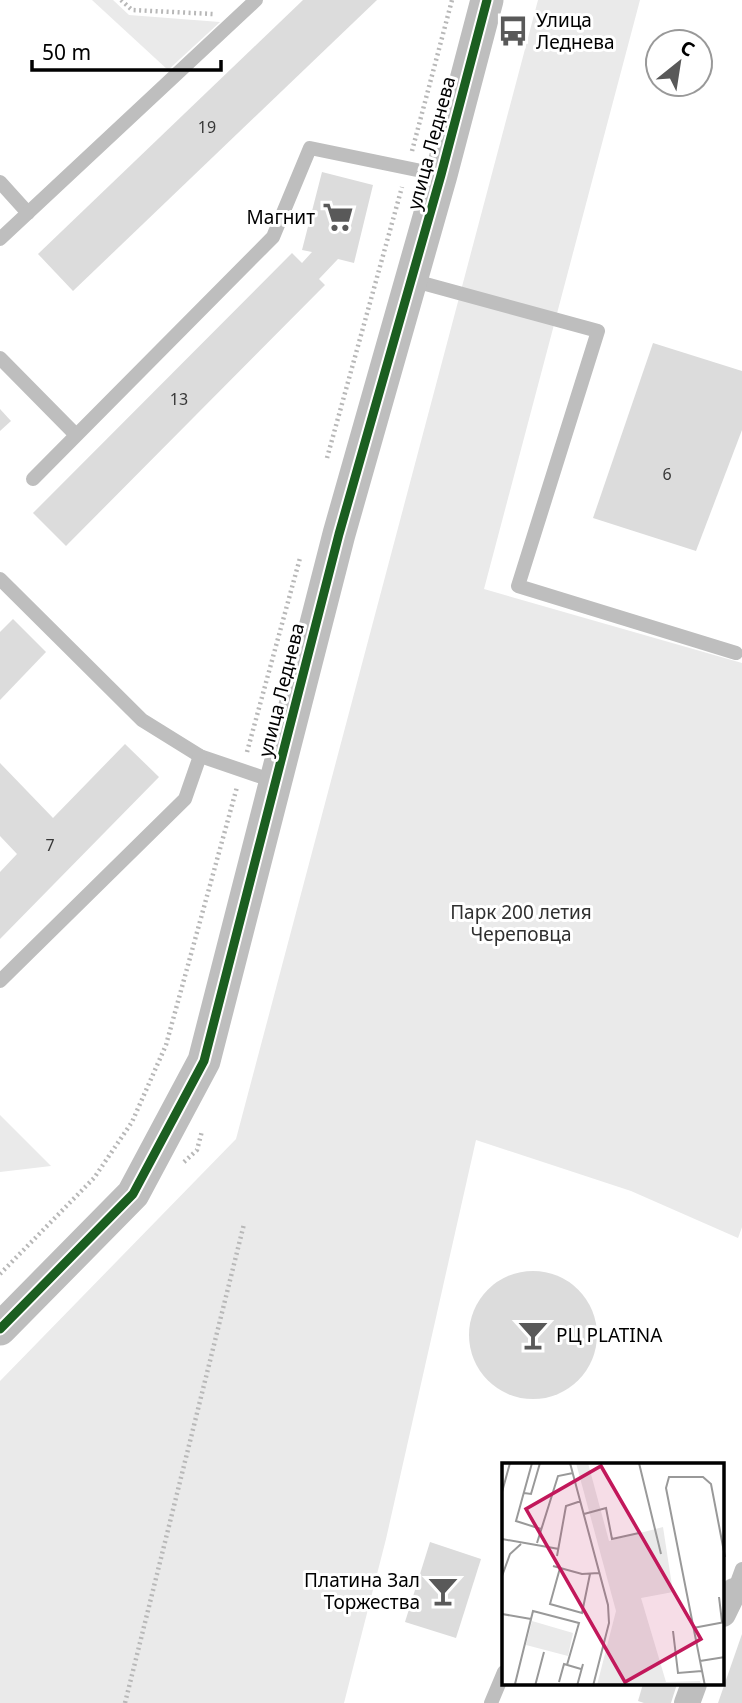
<svg xmlns="http://www.w3.org/2000/svg" width="742" height="1703" font-family="'Noto Sans',sans-serif">
<style>
.green{fill:#eaeaea}
.building{fill:#dcdcdc}
.lines{fill:none;stroke-linecap:round;stroke-linejoin:round}
.path{stroke:#b8b8b8;stroke-width:4.5;stroke-dasharray:2 3.5;stroke-linecap:butt}
.service{stroke:#bebebe;stroke-width:14}
.minor{stroke:#bebebe;stroke-width:26}
.tertiary{stroke:#bebebe;stroke-width:33}
.cycleway-casing{stroke:#fff;stroke-width:13}
.cycleway{stroke:#1b5e20;stroke-width:9}
.labels{text-anchor:middle;dominant-baseline:central;stroke-width:6;stroke-linejoin:round;paint-order:stroke}
.number-label{font-size:16px;fill:#373737}
.poi-label{font-size:19px;fill:#000;stroke:#fff;text-anchor:start}
.street-label{font-size:19px;fill:#000;stroke:#fff}
.park-label{font-size:19px;fill:#2f2f2f;stroke:#fff}
.inset-road{fill:none;stroke:#999;stroke-width:2}
.view{fill:#c2185b;fill-opacity:0.15;stroke:#c2185b;stroke-width:3.5}
.inset-edge{fill:none;stroke:#000;stroke-width:3.5}
</style>
<rect width="100%" height="100%" fill="#fff"/>
<g class="green">
<path d="M92,0H113L129,15L220,22L168,70Z"/>
<path d="M538,0H640L484,589L742,663V1227L738,1238L631,1191L476,1140L386,1539L344,1703H0V1381L236,1139Z"/>
<path d="M0,1115L51,1166L0,1172Z"/>
</g>
<g class="building">
<path d="M303,0H377L73,291L38,254Z"/>
<path d="M322,172L373,185L354,263L338,259L319,279L325,285L66,546L33,513L292,253L302,263L312,252L302,250Z"/>
<path d="M653,343L742,371V430L696,551L593,518Z"/>
<path d="M0,409L11,421L0,431Z"/>
<path d="M13,619L46,652L0,700V632Z"/>
<path d="M125,744L159,777L0,939V872L17,854L0,836V763L53,818Z"/>
<circle cx="533" cy="1335" r="64"/>
<path d="M430,1542L481,1559L456,1638L405,1622Z"/>
<path d="M742,1634V1703H718Z"/>
<path d="M643,1684H677L671,1703H644L638,1701Z"/>
</g>
<g class="lines">
<g class="path">
<path d="M121,0L132,10L213,14"/>
<path d="M412,151L452,0"/>
<path d="M327,458L402,187"/>
<path d="M247,752L300,558"/>
<path d="M184,1162L197,1150L202,1131"/>
<path d="M0,1274L94,1178L132,1122L166,1045L237,787"/>
<path d="M125,1703L244,1224"/>
</g>
<g class="service">
<path d="M0,182L28,213"/>
<path d="M0,239L256,0"/>
<path d="M411,280L598,331L518,586L736,653"/>
<path d="M0,358L75,434"/>
<path d="M33,479L273,237L310,148L441,175"/>
<path d="M0,579L142,720L200,756L276,782"/>
<path d="M0,981L185,799L200,756"/>
<path d="M741,1593L734,1591L742,1569"/>
<path d="M491,1703L504,1672"/>
</g>
<g class="minor">
<path d="M723,1614L734,1591"/>
<path d="M687,1703L694,1684"/>
</g>
<path class="tertiary" d="M0,1329L133,1194L204,1061L339,534L441,175L487,0"/>
<g class="cycleway-casing">
<path id="cycleway" d="M0,1329L133,1194L204,1061L339,534L441,175L487,0"/>
</g>
<use href="#cycleway" class="cycleway"/>
</g>
<defs>
<g id="bus-bare" transform="scale(2.415)"><path d="M-5-6H5V4H4V6H2V4H-2V6H-4V4H-5ZM-3.5-4V0h7V-4ZM-3.5 1.2v1.5H-2V1.2ZM2 1.2v1.5H3.5V1.2Z" fill="#595959" stroke="#fff" stroke-width="2.5" paint-order="stroke"/></g>
<g id="supermarket-bare" transform="scale(2.415)"><path d="M-6-5.5h2.5l.6 2H6L4.5 2H-2.5L-4.4-4H-6ZM-1.5 3.2a1.3 1.3 0 1 0 .1 0ZM3 3.2a1.3 1.3 0 1 0 .1 0Z" fill="#595959" stroke="#fff" stroke-width="2.5" paint-order="stroke"/></g>
<g id="bar-bare" transform="scale(2.415)"><path d="M-6-5H6L.8 .8V4.5H3.5V6h-7V4.5H-.8V.8Z" fill="#595959" stroke="#fff" stroke-width="2.5" paint-order="stroke"/></g>
</defs>
<g fill-rule="evenodd">
<use href="#bus-bare" x="513" y="31"/>
<use href="#supermarket-bare" x="338" y="217"/>
<use href="#bar-bare" x="533" y="1335"/>
<use href="#bar-bare" x="443" y="1591"/>
</g>
<g class="labels">
<g class="number-label">
<text x="207" y="127">19</text>
<text x="179" y="399">13</text>
<text x="667" y="474">6</text>
<text x="50" y="845">7</text>
</g>
<g class="poi-label">
<text x="536" y="20">Улица<tspan x="536" dy="22">Леднева</tspan></text>
<text x="315" y="217" text-anchor="end">Магнит</text>
<text x="556" y="1335">РЦ PLATINA</text>
<text x="420" y="1580" text-anchor="end">Платина Зал<tspan x="420" dy="22">Торжества</tspan></text>
</g>
<g class="street-label">
<text transform="translate(431 143) rotate(-75)">улица Леднева</text>
<text transform="translate(281 690) rotate(-76)">улица Леднева</text>
</g>
<g class="park-label">
<text x="521" y="912">Парк 200 летия<tspan x="521" dy="22">Череповца</tspan></text>
</g>
</g>
<g transform="translate(502 1463)">
<rect width="222" height="222" fill="#fff"/>
<path d="M74,0H86L107,78L161,64L171,129L139,135L164,219L198,218L199,222H95L114,148ZM30,158L71,170L66,193L24,182Z" fill="#eaeaea"/>
<path class="inset-road" d="M30,0L14,58L39,66M68,0L106,142L107,160L91,223M137,0L159,91M0,29L8,0M22,30L29,31L38,0M82,51L104,45L110,76L137,70M0,76L57,86M35,80L56,13L71,10M55,93L64,43L79,38M51,103L80,111L97,110M58,105L48,141L80,150L88,111M0,113L8,91L19,81M217,134L220,159M0,151L29,156M191,165L223,159M171,168L176,210L200,208M198,198L223,194M57,219L62,201L79,206M13,221L31,148L77,160L65,202M33,223L42,189M75,223L81,201M203,223L164,25L167,14H201L209,21L223,94"/>
<path class="view" d="M99,3L199,176L123,219L24,46Z"/>
<rect width="222" height="222" class="inset-edge"/>
</g>
<g transform="translate(679 63) rotate(30)"><circle r="33" fill="#ffffff" stroke="#999999" stroke-width="2"/>
<path d="M0-5L12 26L0 18L-12 26Z" fill="#595959"/>
<text y="-10" font-size="19" font-weight="bold" text-anchor="middle" fill="#000000">С</text>
</g>
<path d="M32 60v10h189v-10" fill="none" stroke="#000000" stroke-width="3.5"/>
<text x="42" y="60" font-size="21" fill="#000000" stroke="#ffffff" stroke-width="5" paint-order="stroke">50 m</text>
</svg>
